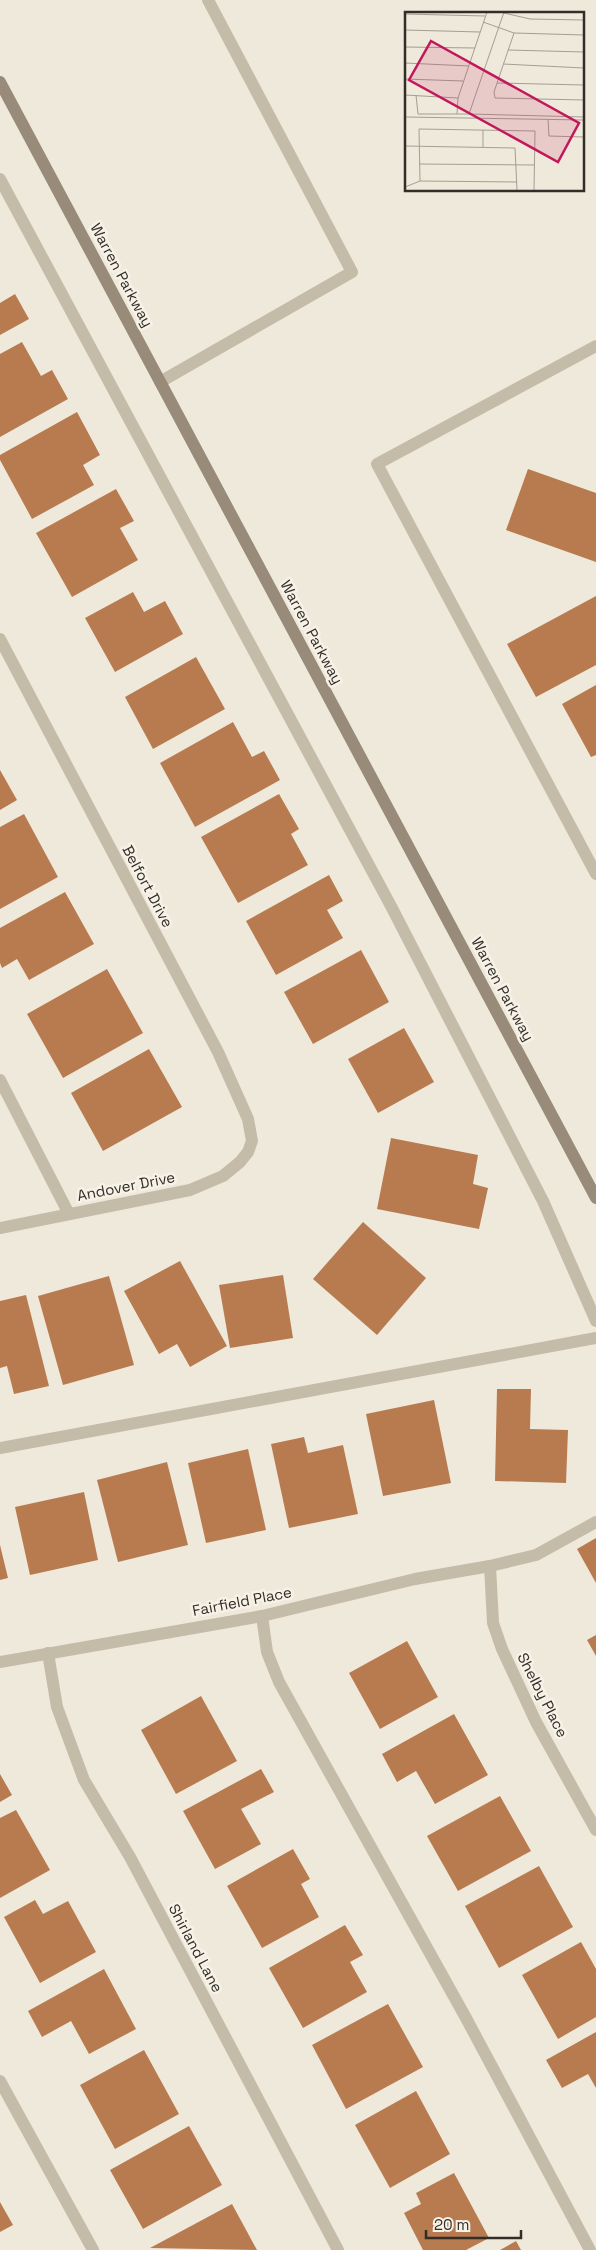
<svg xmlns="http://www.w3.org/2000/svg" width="596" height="2250" font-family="'Space Grotesk',sans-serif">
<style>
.building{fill:#b87b50}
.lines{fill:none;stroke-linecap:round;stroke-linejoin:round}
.lane{stroke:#c5bba9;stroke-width:12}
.street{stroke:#c5bba9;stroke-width:12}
.secondary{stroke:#998b7a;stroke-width:12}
.labels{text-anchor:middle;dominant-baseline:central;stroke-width:5;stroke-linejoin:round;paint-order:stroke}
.street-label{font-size:15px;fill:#332d28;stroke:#f7f2e7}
.inset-road{fill:none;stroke:#a49e93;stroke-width:1}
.view{fill:#c2185b;fill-opacity:0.15;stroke:#c2185b;stroke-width:2.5}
.inset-edge{fill:none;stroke:#332d28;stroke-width:2.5}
</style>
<rect width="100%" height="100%" fill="#efe9db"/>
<g class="building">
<path d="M15,294L29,319L0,335V303Z"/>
<path d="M22,342L41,376L52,370L68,399L0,437V354Z"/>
<path d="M77,412L100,455L83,465L94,485L32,519L0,460V455Z"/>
<path d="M528,469L596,493V562L506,530Z"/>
<path d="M116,489L134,521L120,528L138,560L72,597L36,533Z"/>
<path d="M133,592L144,612L165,601L183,634L115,672L85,618Z"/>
<path d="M596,596V665L536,697L507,644Z"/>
<path d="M196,657L225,709L153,749L125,697Z"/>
<path d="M596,685V755L591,757L562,704Z"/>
<path d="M233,722L252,757L264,751L280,780L195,827L160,763Z"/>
<path d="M0,770L17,800L0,810Z"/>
<path d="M279,794L299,829L291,834L308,865L238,903L201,837Z"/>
<path d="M24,814L58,877L0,909V827Z"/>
<path d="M329,875L343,901L327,910L343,938L276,975L246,921Z"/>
<path d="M65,892L94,944L29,980L17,959L2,968L0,963V928Z"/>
<path d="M361,950L389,1002L313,1044L284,992Z"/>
<path d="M107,969L143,1033L63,1078L27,1014Z"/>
<path d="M404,1028L434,1082L378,1113L348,1059Z"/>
<path d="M149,1049L182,1107L103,1151L71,1093Z"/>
<path d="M391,1138L478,1155L473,1184L488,1188L479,1229L377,1209Z"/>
<path d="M363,1222L426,1278L377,1335L313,1279Z"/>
<path d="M180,1261L227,1346L190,1367L177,1344L159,1354L124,1291Z"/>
<path d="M283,1275L293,1338L230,1348L219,1285Z"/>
<path d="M109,1276L134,1365L63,1385L38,1296Z"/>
<path d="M26,1295L49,1386L14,1394L7,1366L0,1368V1301Z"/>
<path d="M497,1389H531L530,1429L568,1430L566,1483L495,1481Z"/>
<path d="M434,1400L451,1483L383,1496L366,1414Z"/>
<path d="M304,1437L308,1453L343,1445L358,1514L289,1528L271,1444Z"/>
<path d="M248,1449L266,1530L206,1543L188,1463Z"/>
<path d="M167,1462L188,1545L118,1562L97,1480Z"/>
<path d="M84,1492L98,1560L30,1575L15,1507Z"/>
<path d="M596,1538V1583L577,1549Z"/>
<path d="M0,1545L8,1578L0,1580Z"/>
<path d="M596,1635V1656L587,1640Z"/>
<path d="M407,1641L438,1697L380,1729L349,1673Z"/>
<path d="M201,1696L237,1761L176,1794L141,1730Z"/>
<path d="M454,1714L488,1775L435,1804L416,1771L397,1782L382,1754Z"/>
<path d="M261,1769L274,1792L241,1809L261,1844L215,1869L183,1811Z"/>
<path d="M0,1774L12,1795L0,1802Z"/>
<path d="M500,1796L531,1851L458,1891L427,1836Z"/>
<path d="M16,1810L50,1870L0,1898V1818Z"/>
<path d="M293,1849L310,1879L301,1884L319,1917L262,1948L227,1886Z"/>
<path d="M539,1866L573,1927L499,1968L465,1906Z"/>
<path d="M35,1900L43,1914L68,1901L96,1952L40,1983L4,1917Z"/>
<path d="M345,1925L363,1955L350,1962L367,1992L303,2028L269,1968Z"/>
<path d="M581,1942L596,1969V2017L558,2039L522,1975Z"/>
<path d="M104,1969L136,2029L89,2054L71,2021L42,2037L28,2011Z"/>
<path d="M388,2004L423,2067L346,2109L312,2045Z"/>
<path d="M596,2032V2088L588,2074L562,2088L546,2060Z"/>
<path d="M144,2050L179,2114L115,2149L80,2085Z"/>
<path d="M416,2091L450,2154L390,2188L355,2125Z"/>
<path d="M189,2126L222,2185L143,2229L110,2170Z"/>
<path d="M454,2173L489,2238L466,2250H423L404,2213L421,2204L416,2193Z"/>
<path d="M0,2202L13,2225L0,2232Z"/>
<path d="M232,2204L257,2250L150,2248Z"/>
<path d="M516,2241L521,2250H500Z"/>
</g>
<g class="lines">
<g class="lane">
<path d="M0,179L392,908L543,1201L596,1321"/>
<path d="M596,346L377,464L596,874"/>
<path d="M160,382L352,272L208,0"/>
<path d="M0,1080L69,1214"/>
<path d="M0,1448L596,1338"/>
<path d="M262,1616L267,1652L279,1682L466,2018L590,2250"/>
<path d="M0,2081L93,2250"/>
</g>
<g class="street">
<path d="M0,639L218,1052L248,1119L252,1141L248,1152L240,1162L223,1176L190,1190L0,1228"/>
<path d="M490,1566L493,1623L502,1649L536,1722L596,1830"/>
<path d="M48,1653L57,1707L84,1780L130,1857L338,2250"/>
<path d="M0,1662L262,1616L415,1579L490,1566L536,1555L596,1522"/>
</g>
<path class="secondary" d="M0,82L596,1198"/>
</g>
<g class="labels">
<g class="street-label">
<text transform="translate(122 275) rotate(62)">Warren Parkway</text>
<text transform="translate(312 632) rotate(62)">Warren Parkway</text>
<text transform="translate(148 886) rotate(62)">Belfort Drive</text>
<text transform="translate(503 989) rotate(62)">Warren Parkway</text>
<text transform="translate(126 1186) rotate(-11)">Andover Drive</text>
<text transform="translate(242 1601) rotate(-11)">Fairfield Place</text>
<text transform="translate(543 1695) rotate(63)">Shelby Place</text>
<text transform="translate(196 1948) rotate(62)">Shirland Lane</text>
</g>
</g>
<g transform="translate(405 12)">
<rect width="179" height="179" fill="#efe9db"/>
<path class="inset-road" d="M99,1L125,7L179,8M0,2L80,4M78,10L109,21L179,23M0,18L75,20M109,21L89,80L90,86L179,88M0,35L70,36M103,38L179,40M0,51L64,54M98,52L179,56M0,67L58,69M92,71L179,73M0,83L53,86M11,83L13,102H64L99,0M52,102L53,86L82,0M64,102L179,105M0,105L179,108M143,107L144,124L179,125M0,108V83M78,118V135M0,134L110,136L112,178M14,152L130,153M15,169L14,117L130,119L129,178M0,175L15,169L112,170"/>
<path class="view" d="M26,29L174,111L153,150L4,68Z"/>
<rect width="179" height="179" class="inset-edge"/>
</g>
<path d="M426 2230v8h95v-8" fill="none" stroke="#332d28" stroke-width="2.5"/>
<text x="434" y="2230" font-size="15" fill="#332d28" stroke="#f7f2e7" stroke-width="4" paint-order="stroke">20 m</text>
</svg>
